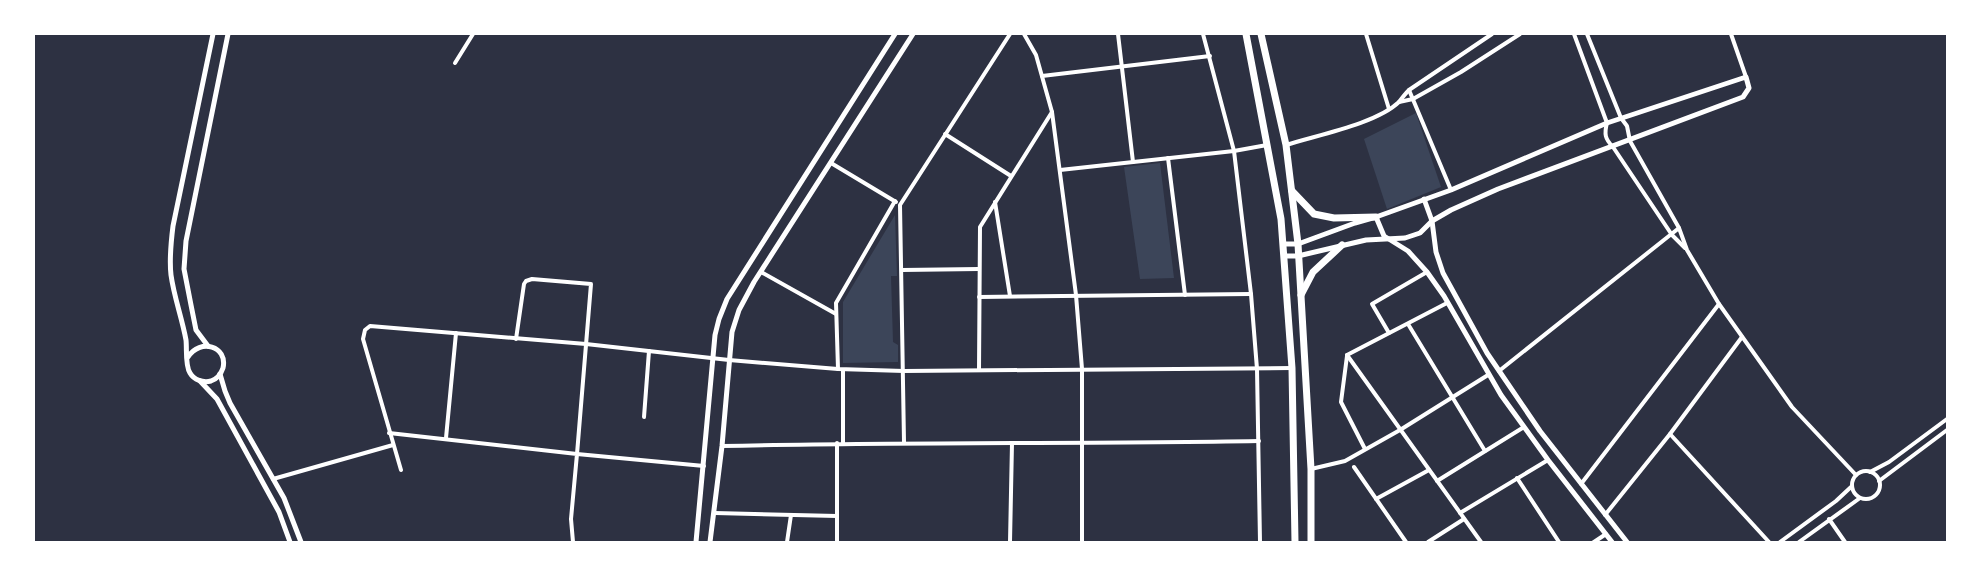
<svg xmlns="http://www.w3.org/2000/svg" width="1981" height="576" font-family="'Source Serif 4',serif">
<style>
.green{fill:#3c4559}
.lines{fill:none;stroke-linecap:round;stroke-linejoin:round}
.minor{stroke:#fff;stroke-width:4}
.tertiary{stroke:#fff;stroke-width:5}
.primary{stroke:#fff;stroke-width:7}
</style>
<rect width="100%" height="100%" fill="#2d3142"/>
<g class="green">
<path d="M1416,113L1441,187L1387,209L1364,139Z"/>
<path d="M1160,163L1174,278L1140,279L1124,167Z"/>
<path d="M895,215L897,276H891L893,342L898,345V362L843,363V302Z"/>
</g>
<g class="lines">
<g class="minor">
<path d="M1024,34L1036,55L1052,112L1076,295L1082,369V542"/>
<path d="M1118,34L1133,162"/>
<path d="M1203,34L1234,151L1251,294L1257,369L1260,542"/>
<path d="M1366,34L1389,109"/>
<path d="M1574,34L1607,123C1604,134 1605,139 1613,147L1672,235L1685,248"/>
<path d="M1587,34L1621,118L1627,126L1630,141L1679,228L1687,250L1719,304L1792,407L1856,475"/>
<path d="M1731,34L1746,77"/>
<path d="M455,63L473,34"/>
<path d="M1042,76L1210,56"/>
<path d="M1409,90L1451,190"/>
<path d="M1399,102L1413,99L1461,72L1520,34"/>
<path d="M945,134L1011,176"/>
<path d="M1286,145C1317,135 1376,124 1399,102C1402,98 1405,94 1409,90L1492,34"/>
<path d="M1168,158L1185,295"/>
<path d="M831,163L896,202"/>
<path d="M1060,170L1234,151L1267,145"/>
<path d="M995,202L1010,296"/>
<path d="M902,270L979,269"/>
<path d="M761,272L836,314"/>
<path d="M979,297L1251,294"/>
<path d="M1408,324L1485,451"/>
<path d="M1389,333L1372,304L1427,272"/>
<path d="M516,339L524,284L526,281L532,279L591,284L577,454L704,466"/>
<path d="M1347,355L1481,542"/>
<path d="M1347,355L1447,303"/>
<path d="M1347,356L1341,402L1365,449"/>
<path d="M838,369L836,303L895,201"/>
<path d="M843,370V443"/>
<path d="M979,370L980,227L1052,112"/>
<path d="M1499,371L1679,228"/>
<path d="M644,417L649,351"/>
<path d="M389,433L577,454L571,519L573,542"/>
<path d="M1670,434L1769,542"/>
<path d="M446,438L456,333"/>
<path d="M904,442L900,205L1010,34"/>
<path d="M722,446C901,442 1080,444 1259,441"/>
<path d="M1354,467L1406,542"/>
<path d="M1311,469L1345,461L1400,430L1488,375"/>
<path d="M401,470L363,339L365,330L370,326L586,344L729,360L838,369L904,371L1292,368"/>
<circle cx="1866" cy="485" r="14"/>
<path d="M1870,472L1889,462L1947,419"/>
<path d="M1517,478L1559,542"/>
<path d="M273,479L393,445"/>
<path d="M1437,481L1524,427"/>
<path d="M1879,481L1947,430"/>
<path d="M1581,484L1719,304"/>
<path d="M1376,499L1429,470"/>
<path d="M715,513L837,516"/>
<path d="M1460,513L1548,460"/>
<path d="M1605,515L1670,434L1742,337"/>
<path d="M1829,519L1845,542"/>
<path d="M787,542L791,515"/>
<path d="M837,542V443"/>
<path d="M1010,542L1012,443"/>
<path d="M1428,542L1464,519"/>
<path d="M1594,542L1606,534"/>
<path d="M1780,542L1836,501L1851,487"/>
<path d="M1799,542L1860,498"/>
</g>
<g class="tertiary">
<path d="M1424,199L1432,221L1436,252L1443,273L1487,353L1540,431L1627,542"/>
<path d="M1376,217L1384,236L1408,251L1427,272L1444,296L1501,395L1548,460L1612,542"/>
<path d="M1283,244H1298L1355,223L1376,217L1451,190L1607,123L1746,77L1749,88L1743,97L1498,189L1451,210L1432,221L1420,233L1405,238L1366,240L1298,256H1284"/>
<path d="M208,346L196,330L191,305L184,269L186,241L228,34"/>
<path d="M188,357C200,338 228,346 223,368C221,374 217,379 211,381C203,383 194,380 190,373C185,366 187,349 186,340C182,318 174,297 171,275C169,258 171,242 173,226L213,34"/>
<path d="M220,374L225,391L230,403L284,498L301,542"/>
<path d="M200,381L217,399L279,512L290,542"/>
<path d="M696,542L715,335L719,319L727,299L895,34"/>
<path d="M710,542L722,446L732,332L739,310L754,282L913,34"/>
</g>
<g class="primary">
<path d="M1246,34L1281,219L1292,368L1295,542"/>
<path d="M1261,34L1286,145L1298,244L1311,469V542"/>
<path d="M1292,191L1314,214L1334,218L1376,217"/>
<path d="M1301,295L1313,272L1342,245"/>
</g>
</g>
<rect width="1981" height="576" fill="none" stroke="#ffffff" stroke-width="70"/>
</svg>
